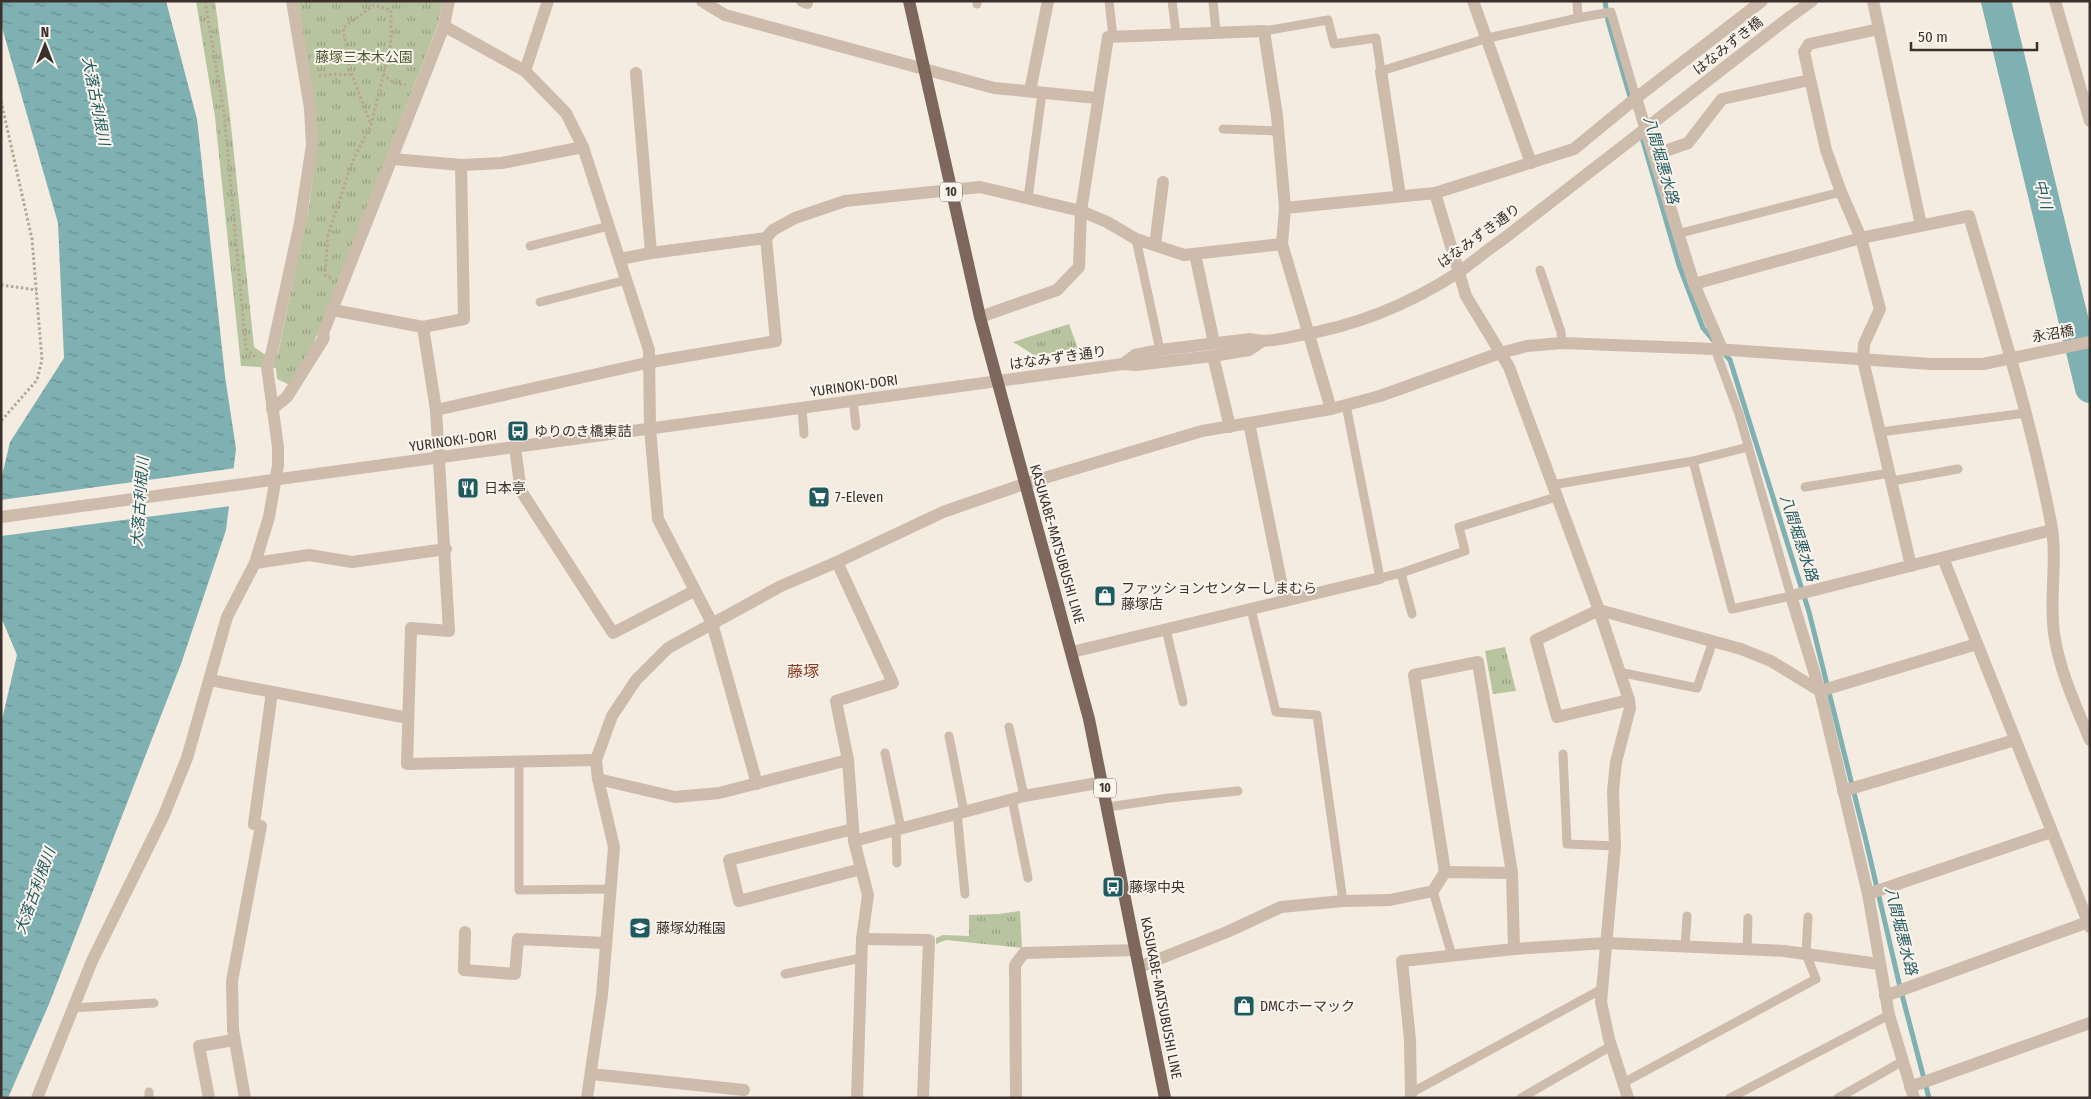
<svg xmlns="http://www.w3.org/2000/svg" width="2091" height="1099" font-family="'Fira Sans Condensed','Noto Sans JP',sans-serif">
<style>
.park{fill:url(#park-tufts)}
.water{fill:url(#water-ripples)}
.pier{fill:#f4ebe1}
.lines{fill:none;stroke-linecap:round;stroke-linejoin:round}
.stream{stroke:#7fb0b2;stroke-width:5}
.river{stroke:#7fb0b2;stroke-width:30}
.path{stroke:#b9a596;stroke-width:3;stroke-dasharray:2.5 2.5;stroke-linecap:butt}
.service{stroke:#cdbbac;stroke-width:9}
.minor{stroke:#cdbbac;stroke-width:12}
.tertiary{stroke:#cdbbac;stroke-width:12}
.primary{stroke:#7d675c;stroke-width:12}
.labels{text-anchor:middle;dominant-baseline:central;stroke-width:4;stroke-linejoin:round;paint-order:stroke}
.shield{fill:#fbf5ee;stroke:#756b66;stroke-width:1}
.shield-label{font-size:12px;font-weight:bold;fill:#3b302b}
.street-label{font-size:14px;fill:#3b302b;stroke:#fbf5ee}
.park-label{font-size:14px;fill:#4a5a2e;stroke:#fbf5ee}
.poi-label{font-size:14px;fill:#3b302b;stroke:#fbf5ee;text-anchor:start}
.water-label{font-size:15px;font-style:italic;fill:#1f5a5e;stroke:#fbf5ee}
.quarter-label{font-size:16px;fill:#8c3b22;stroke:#fbf5ee}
</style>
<defs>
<pattern id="park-tufts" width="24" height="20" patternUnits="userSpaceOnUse" patternTransform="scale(1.25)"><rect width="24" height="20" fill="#b8c4a0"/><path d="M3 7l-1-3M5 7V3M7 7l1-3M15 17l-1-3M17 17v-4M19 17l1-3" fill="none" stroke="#97a083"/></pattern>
<pattern id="water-ripples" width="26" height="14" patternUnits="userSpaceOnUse" patternTransform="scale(1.25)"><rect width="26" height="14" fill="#7fb0b2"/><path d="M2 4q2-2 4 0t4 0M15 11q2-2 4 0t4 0" fill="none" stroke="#699091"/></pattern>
</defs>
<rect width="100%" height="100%" fill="#f4ebe1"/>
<g class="park">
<path d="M196,1H215L230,116L254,347L264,354L278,353L309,207L317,146L298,1H443L438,24L327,309L310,353L290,385L277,379L276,368L241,366L215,117Z"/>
<path d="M1069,324L1078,349L1034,355L1013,342Z"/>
<path d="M1505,647L1516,691L1493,694L1485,651Z"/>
<path d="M1020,911L1022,948L946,940L936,944V938L943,935L969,936V915L999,914Z"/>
</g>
<path class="water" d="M1,1H166L197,119L225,376L236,449L226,530L181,664L49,1004L8,1098H1V724L17,655L1,617V480L10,442L64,358L58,223L1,24Z"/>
<path class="pier" d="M236,468L231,506L1,536V500Z"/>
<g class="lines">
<g class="stream">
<path d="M1605,1L1608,21L1631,100"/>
<path d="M1641,134L1679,265L1703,328L1713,340"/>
<path d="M1723,352L1730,360L1809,612L1867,845L1900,987L1929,1098"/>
</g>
<path class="river" d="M1996,1L2090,388"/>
<g class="path">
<path d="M205,1L224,113L246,349L255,357"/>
<path d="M383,74L394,83L406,85"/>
<path d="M319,76L334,74L352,75"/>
<path d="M1,101L32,239L42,360L37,380L1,421"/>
<path d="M331,278L325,275L328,235L352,162L371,125L391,43V10L374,5L343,28L350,69L371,125"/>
<path d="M1,285L37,290"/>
</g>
<g class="service">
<path d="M977,1V4"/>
<path d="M1109,1L1113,37"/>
<path d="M1172,1L1176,34"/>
<path d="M1213,1L1216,32"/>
<path d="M1577,1L1578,18L1611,12L1636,98"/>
<path d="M1264,31L1328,20L1334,44L1376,38L1381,71L1488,38L1578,18"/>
<path d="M1223,129L1278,131"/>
<path d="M1028,198L1042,93"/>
<path d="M1677,234L1841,192"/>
<path d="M1136,239L1160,350"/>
<path d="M530,246L609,226"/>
<path d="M1540,270L1561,332L1562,343"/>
<path d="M540,302L626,280"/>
<path d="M853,401L856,426"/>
<path d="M1346,405L1380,578L1401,573L1465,551L1459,527L1556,497"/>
<path d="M802,408L804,434"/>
<path d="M1880,432L2026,413"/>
<path d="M1693,461L1732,609L1791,596L1739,414L1715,349"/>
<path d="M1892,481L1958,469"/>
<path d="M1552,485L1693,461L1748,447"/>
<path d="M1805,487L1890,473"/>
<path d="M1401,573L1412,614"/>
<path d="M1251,609L1276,712L1317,715L1343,901"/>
<path d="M1166,629L1183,702"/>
<path d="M1619,672L1697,688L1713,641"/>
<path d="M1009,727L1024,796"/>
<path d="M949,736L964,812"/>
<path d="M885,753L901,828"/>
<path d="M1563,754L1567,844L1615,846"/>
<path d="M519,762V890L611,889"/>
<path d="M1012,799L1028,878"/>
<path d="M1108,807L1169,798L1238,791"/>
<path d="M957,813L965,894"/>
<path d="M896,830L897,863"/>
<path d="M1433,891L1452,956"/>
<path d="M1685,947L1687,916"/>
<path d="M1747,949L1748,918"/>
<path d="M785,974L861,958"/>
<path d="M72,1008L154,1003"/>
<path d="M1623,1083L1816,979L1806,954L1808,917"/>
<path d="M1411,1093L1602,989"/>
<path d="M149,1098V1092"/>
<path d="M1521,1098L1611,1046"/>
<path d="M1730,1098L1889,1015"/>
<path d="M1838,1098L1903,1061"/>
</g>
<g class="minor">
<path d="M702,1L725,15L994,88L1097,98"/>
<path d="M802,1L807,3V1"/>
<path d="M1473,1L1531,163"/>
<path d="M1873,1L1921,225"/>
<path d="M2055,1L2090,121"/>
<path d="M444,26L525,71L566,113L583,147L649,350L650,429L658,519L712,623L757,784"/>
<path d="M1879,29L1809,44L1804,52L1826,150L1841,192L1861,238L1880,309L1864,344L1863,360L1911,566"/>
<path d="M525,71L548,1"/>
<path d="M1381,71L1400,196"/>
<path d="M636,73L651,253"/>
<path d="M1030,91L1048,1"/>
<path d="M1636,98L1694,284L1722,349"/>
<path d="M1654,155L1688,143L1722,99L1810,80"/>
<path d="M393,159L461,165L502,163L583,147"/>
<path d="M1435,193L1466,296L1509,367L1599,610L1629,700L1630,708L1616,762L1613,791L1615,846L1601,1002L1609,1039L1628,1098"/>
<path d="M1155,245L1163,182"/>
<path d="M1195,254L1214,343"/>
<path d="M620,259L651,253L766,238L773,230L795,218L845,201L980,187L1081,211L1107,222L1136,239L1184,255L1282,244"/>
<path d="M1694,284L1861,238L1969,216C1999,318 2031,419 2051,523C2058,559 2049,597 2054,633C2059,670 2076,706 2090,740"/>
<path d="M333,310L423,327L464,319L461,165"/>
<path d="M980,317L1057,290L1079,267L1081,211L1108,37L1264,31L1277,116L1285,208"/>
<path d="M423,327L436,410L449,631L411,628L407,764L596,760"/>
<path d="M1213,356L1230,427"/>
<path d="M272,409L287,397L324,338L323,333L444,26L449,1"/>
<path d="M1331,409L1282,244L1285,208L1435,193L1574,149L1636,98L1762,1"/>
<path d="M436,410L651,362L776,341L766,238"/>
<path d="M1249,423L1285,601"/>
<path d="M515,448L521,491L613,633L694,591"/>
<path d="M1943,558L2090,927"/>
<path d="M837,562L893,683L836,701L848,760L854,841L868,895L862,939L857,1098"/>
<path d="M255,563L309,555L352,562L446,549"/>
<path d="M1072,652L1380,578"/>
<path d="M210,680L408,718"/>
<path d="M1629,700L1557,717L1536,640L1599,610L1741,649L1771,661L1820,691L1977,644"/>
<path d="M598,779L675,797L719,793L848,760"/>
<path d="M1843,791L2015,740"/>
<path d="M853,829L729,860L739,901L861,869"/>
<path d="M854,841L1024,796L1103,782"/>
<path d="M1445,872L1414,675L1478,662L1512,873L1514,949"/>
<path d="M1868,894L2051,832"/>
<path d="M465,932L464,970L515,974L518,939L606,943"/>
<path d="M862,939L929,940L923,1098"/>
<path d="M1139,967L1227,932L1281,907L1343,901L1390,900L1433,891L1445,872L1512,873"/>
<path d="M1885,996L2088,922"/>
<path d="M591,1074L744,1090"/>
<path d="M1910,1087L2090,1023"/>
<path d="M37,1098L92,961L164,815L187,758L227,617L255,563L269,517L278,465V447L267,367L272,351L300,223L312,145L310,108L292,1"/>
<path d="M209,1098L199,1046L234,1040"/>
<path d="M245,1098L233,1030L232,981L261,826L254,824L272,692"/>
<path d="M587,1098L602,995L614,847L598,779L596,760L612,716L636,680L668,648L781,586L837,562L943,512L1024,484L1202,431L1331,409L1380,396L1500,353L1527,346L1562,343L1715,349L1931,364H1983L2090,342"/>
<path d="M1016,1098L1015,965L1024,953L1136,950"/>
<path d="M1411,1098L1410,1040L1402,961L1514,949L1607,943L1784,951L1879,964"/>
<path d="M1914,1098L1889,1015L1868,894L1820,691L1791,596L2052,530"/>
</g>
<g class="tertiary">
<path d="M1123,364L1135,355L1160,350L1250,339C1265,343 1280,339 1295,336C1353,327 1410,304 1459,272C1473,262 1487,250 1502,240L1787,19L1812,1"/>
<path d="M1,517L1123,364L1136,365L1213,356L1249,350L1261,342"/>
</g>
<path class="primary" d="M909,1L980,317L1089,719L1165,1098"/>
</g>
<defs>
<g id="bus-square" transform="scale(1.125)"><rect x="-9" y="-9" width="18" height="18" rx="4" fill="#1f5a5e" stroke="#fbf5ee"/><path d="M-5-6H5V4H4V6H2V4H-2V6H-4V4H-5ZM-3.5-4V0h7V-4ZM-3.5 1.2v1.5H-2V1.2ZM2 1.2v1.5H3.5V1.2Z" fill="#fff"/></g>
<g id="restaurant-square" transform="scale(1.125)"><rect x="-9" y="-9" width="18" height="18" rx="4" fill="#1f5a5e" stroke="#fbf5ee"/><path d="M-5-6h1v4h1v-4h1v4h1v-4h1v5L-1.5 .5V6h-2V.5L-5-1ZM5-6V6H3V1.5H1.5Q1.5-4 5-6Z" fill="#fff"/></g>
<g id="supermarket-square" transform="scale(1.125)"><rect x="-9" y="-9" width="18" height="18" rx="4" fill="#1f5a5e" stroke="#fbf5ee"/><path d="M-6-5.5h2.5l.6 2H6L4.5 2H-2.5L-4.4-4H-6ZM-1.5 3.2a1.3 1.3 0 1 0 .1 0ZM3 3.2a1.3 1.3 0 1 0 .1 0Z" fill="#fff"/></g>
<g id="shop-square" transform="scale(1.125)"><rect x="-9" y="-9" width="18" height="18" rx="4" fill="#1f5a5e" stroke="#fbf5ee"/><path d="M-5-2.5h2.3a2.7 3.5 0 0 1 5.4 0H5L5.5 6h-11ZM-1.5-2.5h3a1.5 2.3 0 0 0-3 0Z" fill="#fff"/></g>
<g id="school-square" transform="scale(1.125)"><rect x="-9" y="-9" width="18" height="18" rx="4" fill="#1f5a5e" stroke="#fbf5ee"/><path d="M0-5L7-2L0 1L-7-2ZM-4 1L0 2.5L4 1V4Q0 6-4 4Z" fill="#fff"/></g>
</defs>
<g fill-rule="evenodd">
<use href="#bus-square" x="518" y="431"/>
<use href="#restaurant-square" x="468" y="488"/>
<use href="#supermarket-square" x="819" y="497"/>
<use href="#shop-square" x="1105" y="596"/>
<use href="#bus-square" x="1113" y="887"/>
<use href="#school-square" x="640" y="928"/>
<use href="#shop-square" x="1244" y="1006"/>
</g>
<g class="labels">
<g class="shield">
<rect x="940" y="182.5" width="22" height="19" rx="4"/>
<rect x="1094" y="778.5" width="22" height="19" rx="4"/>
</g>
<g class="shield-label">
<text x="951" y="192">10</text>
<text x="1105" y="788">10</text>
</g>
<g class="street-label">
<text transform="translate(1728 46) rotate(-38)">はなみずき橋</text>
<text transform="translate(1479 236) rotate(-36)">はなみずき通り</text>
<text transform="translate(2053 334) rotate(-10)">永沼橋</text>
<text transform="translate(1058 358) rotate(-8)">はなみずき通り</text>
<text transform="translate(854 386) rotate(-8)">YURINOKI-DORI</text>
<text transform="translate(453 441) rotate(-8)">YURINOKI-DORI</text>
<text transform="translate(1057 544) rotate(74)">KASUKABE-MATSUBUSHI LINE</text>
<text transform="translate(1161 998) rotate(79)">KASUKABE-MATSUBUSHI LINE</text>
</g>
<g class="park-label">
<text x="364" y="57">藤塚三本木公園</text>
</g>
<g class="poi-label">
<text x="534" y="431">ゆりのき橋東詰</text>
<text x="484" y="488">日本亭</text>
<text x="835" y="497">7-Eleven</text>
<text x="1121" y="588">ファッションセンターしまむら<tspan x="1121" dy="16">藤塚店</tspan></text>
<text x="1129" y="887">藤塚中央</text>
<text x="656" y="928">藤塚幼稚園</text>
<text x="1260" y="1006">DMCホーマック</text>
</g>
<g class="water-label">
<text transform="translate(96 101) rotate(79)">大落古利根川</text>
<text transform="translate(1661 160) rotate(74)">八間堀悪水路</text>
<text transform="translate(2043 194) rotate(76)">中川</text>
<text transform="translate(140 502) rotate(-86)">大落古利根川</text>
<text transform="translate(1799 538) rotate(72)">八間堀悪水路</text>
<text transform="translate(35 891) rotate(-70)">大落古利根川</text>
<text transform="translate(1901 931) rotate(76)">八間堀悪水路</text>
</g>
<g class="quarter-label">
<text x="803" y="671">藤塚</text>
</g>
</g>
<rect width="2091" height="1099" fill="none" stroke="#3b302b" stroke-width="5"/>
<g transform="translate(45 45)" stroke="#fbf5ee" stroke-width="4" paint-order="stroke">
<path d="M0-4L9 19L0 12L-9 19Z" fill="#3b302b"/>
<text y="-8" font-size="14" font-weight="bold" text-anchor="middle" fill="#3b302b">N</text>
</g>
<path d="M1911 42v8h126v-8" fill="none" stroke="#3b302b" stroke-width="2.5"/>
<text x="1918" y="42" font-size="15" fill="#3b302b" stroke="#fbf5ee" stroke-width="4" paint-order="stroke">50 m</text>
</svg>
